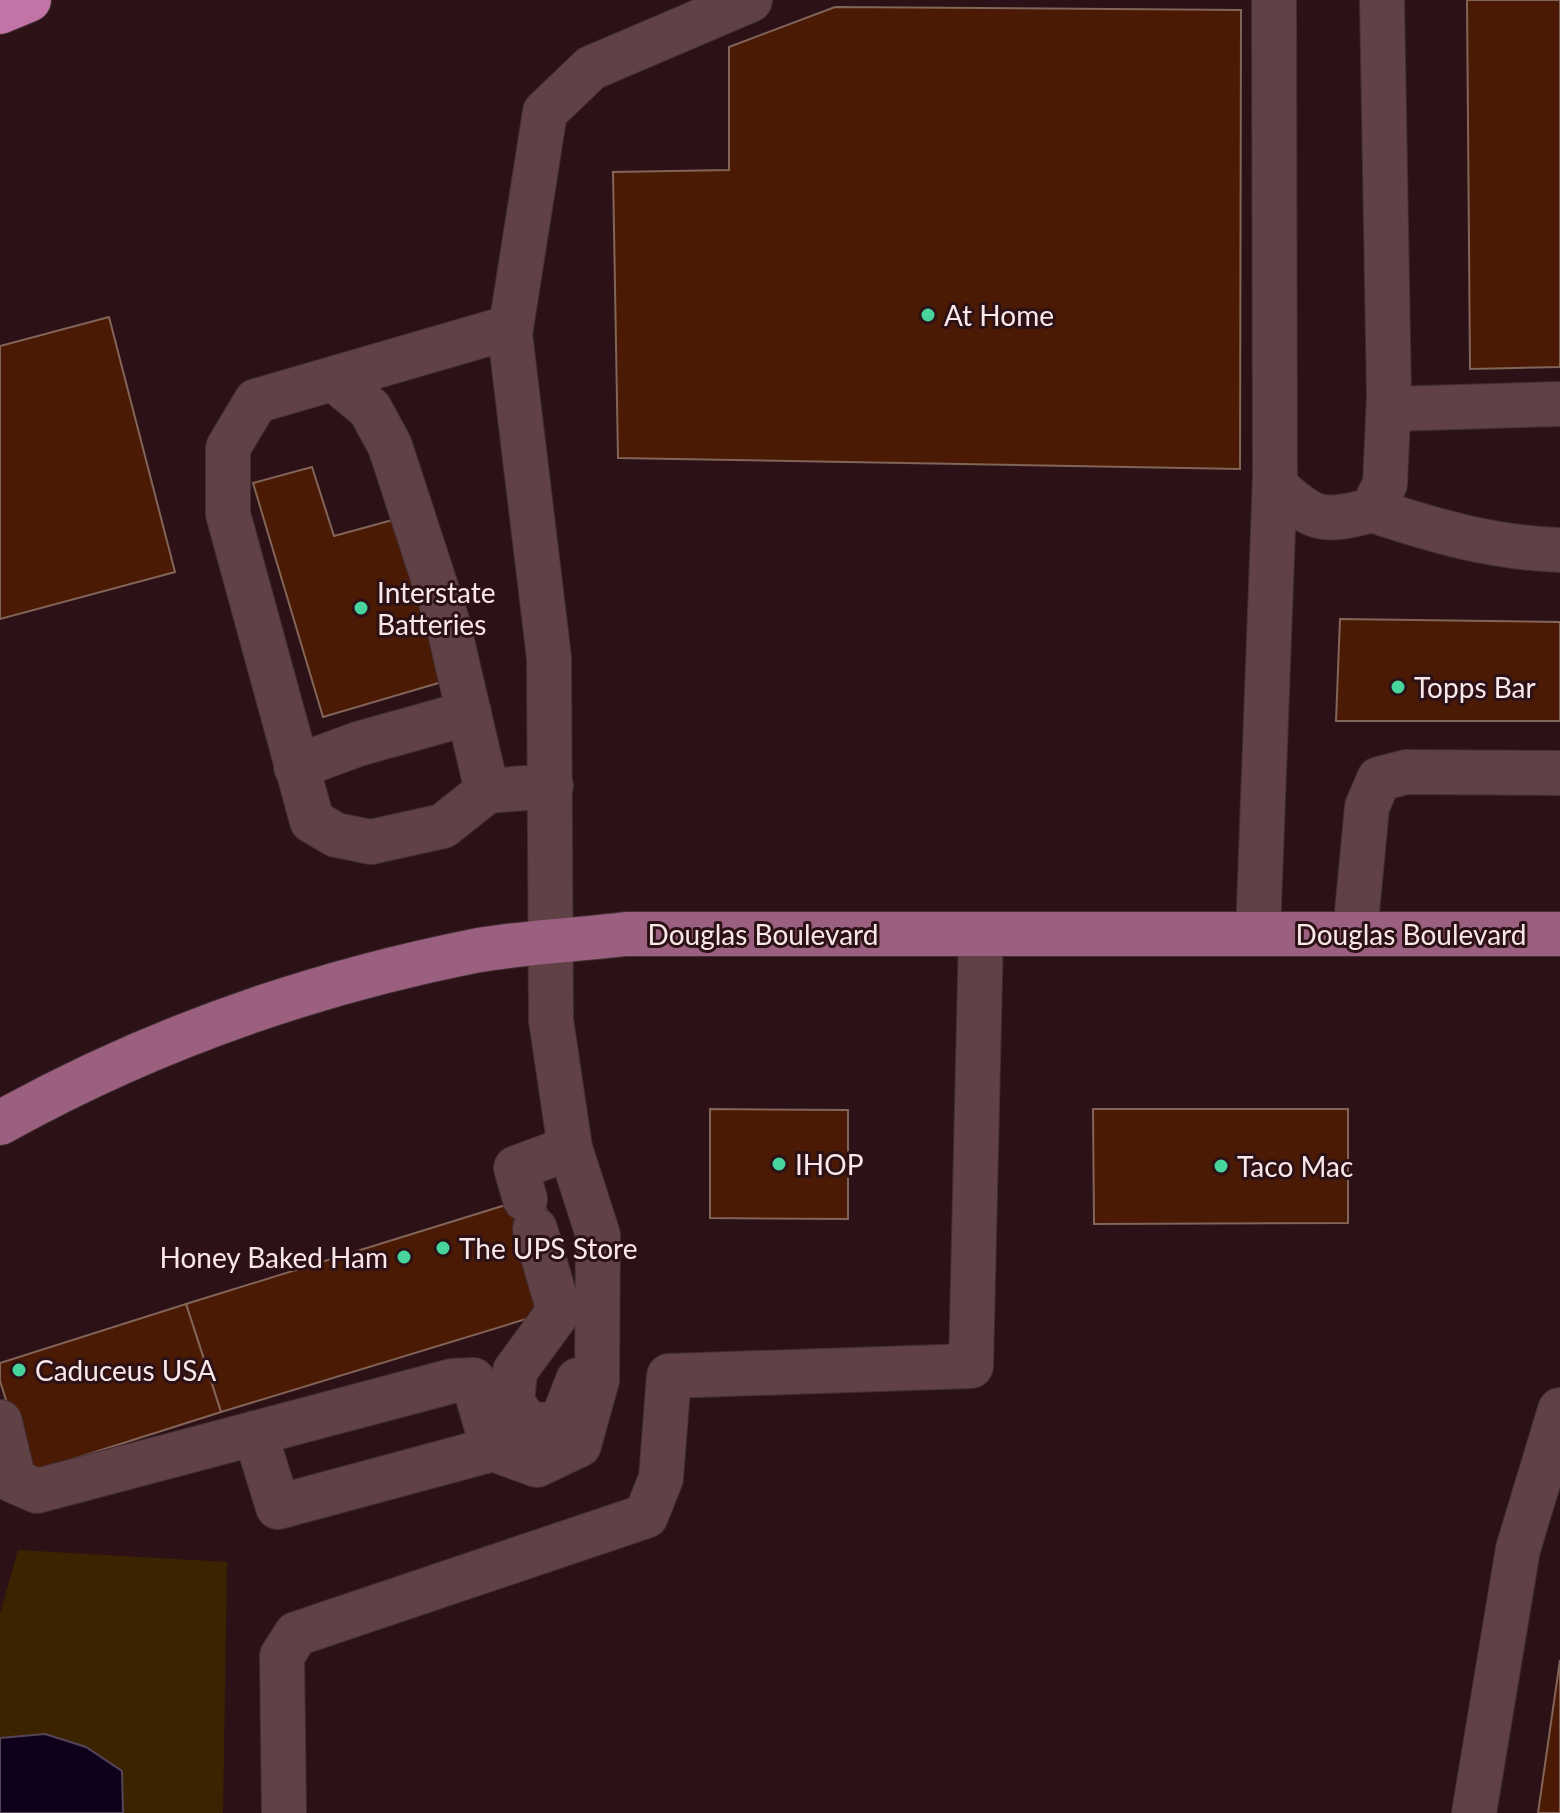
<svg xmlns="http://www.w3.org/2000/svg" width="1560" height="1813" font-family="Lato,sans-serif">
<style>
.green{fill:#3b2300}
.water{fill:#0f001c;stroke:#564559;stroke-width:2}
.building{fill:#4a1a05;stroke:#826458;stroke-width:2}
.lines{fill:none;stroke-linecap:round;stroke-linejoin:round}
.minor-casing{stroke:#412f31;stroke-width:46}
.major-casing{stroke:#412f31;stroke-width:46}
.highway-casing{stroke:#412f31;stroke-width:46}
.minor{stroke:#604145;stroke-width:44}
.major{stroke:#9b6080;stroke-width:44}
.highway{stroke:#c274a7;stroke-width:44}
.poi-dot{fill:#48d49d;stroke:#2c1216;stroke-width:3}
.labels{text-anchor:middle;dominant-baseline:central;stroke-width:6;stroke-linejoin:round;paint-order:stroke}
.poi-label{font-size:28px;fill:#fae7e8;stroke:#2c1216;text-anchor:start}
.street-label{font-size:28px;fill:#fae7e8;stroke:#2c1216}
</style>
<rect width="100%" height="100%" fill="#2c1216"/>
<path class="green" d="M18,1550L227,1562L223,1813H0V1614Z"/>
<path class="water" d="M45,1734L86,1747L122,1771L123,1813H0V1738Z"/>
<g class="building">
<path d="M1467,0H1560V367L1470,369Z"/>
<path d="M835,7L1241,10L1240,469L618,458L613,172L729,170V47Z"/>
<path d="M109,317L175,572L0,619V346Z"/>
<path d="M312,467L334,536L407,516L452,679L323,717L253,483Z"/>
<path d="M1340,619L1560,622V721H1336Z"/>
<path d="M710,1109L848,1110V1219L710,1218Z"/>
<path d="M1093,1109H1348V1223L1094,1224Z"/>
<path d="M541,1194L551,1224L546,1313L221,1412L186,1304Z"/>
<path d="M186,1304L221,1412L29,1473L0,1381V1363Z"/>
<path d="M1560,1660V1813H1538Z"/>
</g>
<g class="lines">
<g class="minor-casing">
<g id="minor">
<path d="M1274,0L1275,486C1314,520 1320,524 1372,510L1385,484L1389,396L1382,0"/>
<path d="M511,327L256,401L228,448V514L312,821L336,835L371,842L443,826L487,791L551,786"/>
<path d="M334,379L370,409L390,446L448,624L487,791"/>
<path d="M1389,409L1560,404"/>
<path d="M1372,510C1434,531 1494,548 1560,550"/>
<path d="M296,767L358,744L469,713"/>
<path d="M1258,933L1275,477"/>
<path d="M1355,933L1367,807L1379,779L1406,772L1560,773"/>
<path d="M525,1199L516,1168L570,1148"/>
<path d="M535,1229L559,1311L515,1371L512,1403L529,1425L561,1424L578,1380"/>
<path d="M0,1422L14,1481L37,1491L452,1381L473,1380L493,1449L537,1465L579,1445L597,1380L598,1235L570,1148L551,1020L549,658L510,334L545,112L591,68L750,0"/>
<path d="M255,1433L278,1507L493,1449"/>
<path d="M284,1813L282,1656L296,1634L646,1516L661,1478L669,1376L971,1366L981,934"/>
<path d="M1474,1813L1518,1549L1560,1410"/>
</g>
</g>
<g class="major-casing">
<path id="major" d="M0,1123C147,1041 309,984 474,951C524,942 576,940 626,934H1560"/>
</g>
<g class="highway-casing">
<path id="highway" d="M0,12L29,0"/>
</g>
<use href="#minor" class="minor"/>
<use href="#major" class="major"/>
<use href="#highway" class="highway"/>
</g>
<g class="poi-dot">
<circle cx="928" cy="315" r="8"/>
<circle cx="361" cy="608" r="8"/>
<circle cx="1398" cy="687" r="8"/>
<circle cx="779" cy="1164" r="8"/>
<circle cx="1221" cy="1166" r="8"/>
<circle cx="443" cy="1248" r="8"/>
<circle cx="404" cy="1257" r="8"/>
<circle cx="19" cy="1370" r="8"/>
</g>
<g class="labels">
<g class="poi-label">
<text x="944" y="315">At Home</text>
<text x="377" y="592">Interstate<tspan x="377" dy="32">Batteries</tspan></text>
<text x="1414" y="687">Topps Bar</text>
<text x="795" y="1164">IHOP</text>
<text x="1237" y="1166">Taco Mac</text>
<text x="459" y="1248">The UPS Store</text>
<text x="388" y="1257" text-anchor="end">Honey Baked Ham</text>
<text x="35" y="1370">Caduceus USA</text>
</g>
<g class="street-label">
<text x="763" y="934">Douglas Boulevard</text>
<text x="1411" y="934">Douglas Boulevard</text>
</g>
</g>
</svg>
